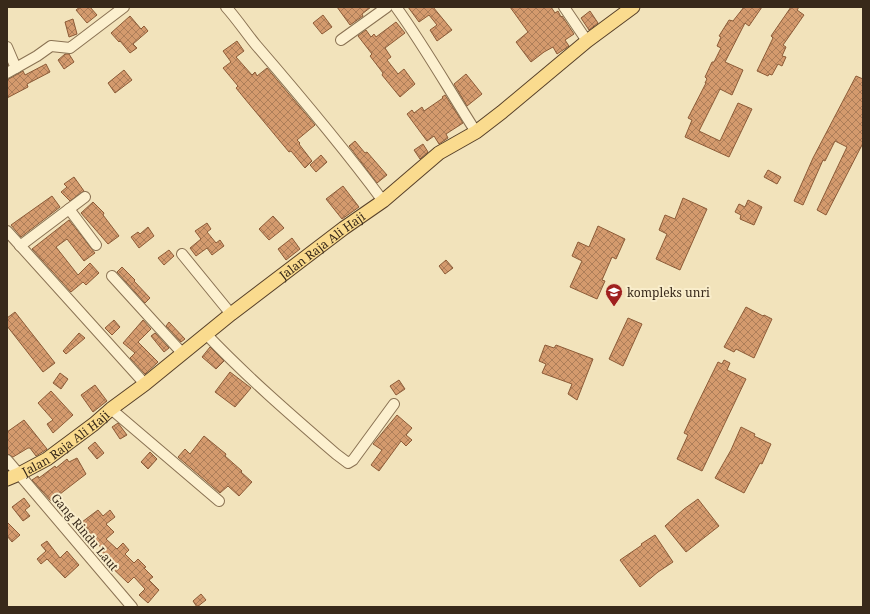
<svg xmlns="http://www.w3.org/2000/svg" width="870" height="614" font-family="'Noto Serif',serif">
<style>
.building{fill:url(#building-cross-hatch);stroke:#8c5b37}
.lines{fill:none;stroke-linecap:round;stroke-linejoin:round}
.minor-casing{stroke:#8a7253;stroke-width:12}
.major-casing{stroke:#574029;stroke-width:15}
.minor{stroke:#fcf0cf;stroke-width:10}
.major{stroke:#fadb8e;stroke-width:13}
.labels{text-anchor:middle;dominant-baseline:central;stroke-width:4;stroke-linejoin:round;paint-order:stroke}
.street-label{font-size:12px;fill:#38291a;stroke:#f9edcb}
.poi-label{font-size:12px;fill:#38291a;stroke:#f9edcb;text-anchor:start}
</style>
<defs>
<pattern id="building-cross-hatch" width="8" height="8" patternUnits="userSpaceOnUse"><rect width="8" height="8" fill="#d49a6d"/><path d="M0 0l8 8M0 8l8-8" fill="none" stroke="#ad7e59"/></pattern>
</defs>
<rect width="100%" height="100%" fill="#f2e3bb"/>
<g class="building">
<path d="M80,7H90L97,15L87,23L76,10Z"/>
<path d="M337,7H371L362,14L363,16L350,25Z"/>
<path d="M408,7H433L452,30L437,41L430,30L437,25L429,15L419,22Z"/>
<path d="M510,7H551L555,13L558,11L561,17L562,16L574,34L565,40L569,46L557,54L553,47L544,52L531,62L516,42L528,32Z"/>
<path d="M744,7H762L749,26L745,23L725,62L743,70L732,95L720,89L699,131L720,141L738,103L752,109L729,157L685,137L692,120L688,118L706,83H705L707,79L705,77L712,62H714L721,48L717,46L721,37L719,36L729,20L733,21Z"/>
<path d="M791,7H799L797,10L804,15L783,45L786,47L782,56L786,57L782,66L778,64L772,75L769,74L768,76L757,71L773,38L771,36Z"/>
<path d="M590,11L598,23L589,30L581,18Z"/>
<path d="M323,15L332,27L322,34L313,23Z"/>
<path d="M130,16L141,29L144,26L148,31L133,44L137,48L130,53L120,41L119,42L111,33Z"/>
<path d="M73,19L77,34L69,37L65,22Z"/>
<path d="M396,22L405,33L385,48L391,57L387,60L398,74L404,69L415,84L400,97L382,75L383,73L370,56L372,54L358,36L366,30L371,37L374,34L376,37Z"/>
<path d="M237,41L244,51L236,57L252,75L255,72L257,76L267,68L315,125L297,140L300,143L299,144L312,161L305,168L291,151L289,152L245,99L236,88L238,86L223,68L231,62L223,51Z"/>
<path d="M65,54H69L74,62L64,69L58,60Z"/>
<path d="M46,64L50,72L27,84L28,87L7,98V80L23,71L25,75Z"/>
<path d="M124,70L132,80L115,93L108,83Z"/>
<path d="M466,74L482,94L467,106L454,84Z"/>
<path d="M856,76L863,79V143L826,215L817,210L847,147L835,141L825,161L823,160L803,205L794,201L813,158Z"/>
<path d="M445,95L463,123L446,134L448,138L439,144L434,136L427,141L407,114L412,110L414,113L422,107L424,111L443,98L442,97Z"/>
<path d="M355,141L365,153L367,152L387,175L377,183L349,146Z"/>
<path d="M423,144L428,152L420,159L414,150Z"/>
<path d="M321,155L327,162L316,172L310,165Z"/>
<path d="M768,170L781,177L777,184L764,177Z"/>
<path d="M74,177L84,191L70,201L61,192L67,187L64,184Z"/>
<path d="M343,186L359,207L342,219L326,199Z"/>
<path d="M52,196L60,207L21,237L11,225Z"/>
<path d="M683,198L707,209L680,270L656,259L667,234L659,230L665,215L675,219Z"/>
<path d="M748,200L762,207L754,225L740,219L741,215L735,212L739,204L745,207Z"/>
<path d="M93,202L104,213L103,215L119,236L108,244L81,213Z"/>
<path d="M273,216L284,228L269,240L259,229Z"/>
<path d="M69,220L95,253L84,261L67,239L56,247L78,275L90,263L99,273L86,285L83,282L71,292L32,249Z"/>
<path d="M207,223L211,229L207,232L216,243L220,240L224,246L212,255L207,248L196,256L190,248L201,239L195,231Z"/>
<path d="M598,226L625,239L616,259L612,257L602,280L605,281L597,299L570,287L582,261L572,256L578,242L589,247Z"/>
<path d="M148,227L154,236L139,248L131,237L138,232L140,234Z"/>
<path d="M292,238L300,249L286,260L278,249Z"/>
<path d="M169,250L174,256L164,265L158,258Z"/>
<path d="M446,260L453,268L445,274L439,266Z"/>
<path d="M122,267L135,280L134,281L150,298L145,303L117,272Z"/>
<path d="M746,307L763,316L764,315L772,319L754,358L736,349L734,352L724,347Z"/>
<path d="M15,312L55,363L43,372L7,326V318Z"/>
<path d="M628,318L642,324L623,366L609,359Z"/>
<path d="M114,320L120,327L112,335L105,328Z"/>
<path d="M143,320L151,329L138,342L158,362L145,374L130,358L135,353L123,343Z"/>
<path d="M169,322L185,339L181,342L166,326Z"/>
<path d="M79,333L85,338L66,354L63,351Z"/>
<path d="M155,333L169,348L164,352L151,336Z"/>
<path d="M545,345L554,348L556,345L593,359L577,400L568,394L572,384L542,373L546,364L539,361Z"/>
<path d="M210,347L224,361L216,369L202,357Z"/>
<path d="M724,360L730,363L727,370L746,379L702,471L677,459L688,435L684,433L695,409L718,362L722,364Z"/>
<path d="M230,372L251,388L235,407L215,392Z"/>
<path d="M60,373L68,379L61,389L53,383Z"/>
<path d="M399,380L405,389L396,395L390,386Z"/>
<path d="M95,385L107,401L93,412L81,395Z"/>
<path d="M51,391L73,415L53,433L47,424L53,420L38,403Z"/>
<path d="M397,415L412,428L406,435L412,440L406,446L401,441L379,471L371,465L382,450L373,444Z"/>
<path d="M24,420L47,449L36,456L30,448H28L13,457L7,454V432Z"/>
<path d="M118,423L127,435L120,439L112,427Z"/>
<path d="M741,427L755,434L754,436L771,444L762,464L760,463L744,493L715,478L731,450Z"/>
<path d="M204,436L226,454L225,456L242,471L241,472L252,482L239,496L228,486L220,493L178,457L185,449L190,454Z"/>
<path d="M95,442L104,453L97,459L88,448Z"/>
<path d="M150,452L157,459L148,469L141,462Z"/>
<path d="M77,458L86,474L51,501L32,480L38,476L39,478L55,466L56,468L67,459L69,462Z"/>
<path d="M24,498L30,506L25,510L30,516L23,521L12,507Z"/>
<path d="M698,499L719,526L686,552L665,526L684,509Z"/>
<path d="M98,510L103,516L110,510L115,517L106,524L114,532L106,539L117,549L123,543L129,550L125,554L134,563L138,559L146,567L144,568L153,577L149,580L159,590L148,603L139,595L145,589L134,577L128,583L105,561L106,560L99,552L102,549L82,522Z"/>
<path d="M7,522L20,535L12,542L7,536Z"/>
<path d="M655,535L673,562L658,572L640,587L620,560L642,545L641,544Z"/>
<path d="M47,541L60,558L67,551L79,565L65,578L47,559L41,564L37,559L46,551L41,545Z"/>
<path d="M201,594L206,600L197,607L193,601Z"/>
</g>
<g class="lines">
<g class="minor-casing">
<g id="minor">
<path d="M226,7C237,19 246,33 256,45C300,96 343,147 383,201"/>
<path d="M396,7C425,47 449,90 476,132"/>
<path d="M564,7L587,41"/>
<path d="M341,40L387,7"/>
<path d="M7,47L16,68"/>
<path d="M7,73L37,56L51,46L70,48L124,7"/>
<path d="M69,209L96,245"/>
<path d="M7,231L145,384"/>
<path d="M20,246L85,197"/>
<path d="M182,254L231,314"/>
<path d="M112,276L183,354"/>
<path d="M206,334C247,377 291,415 336,454L348,463L353,460L394,404"/>
<path d="M111,409L219,501"/>
<path d="M7,460L132,607"/>
</g>
</g>
<g class="major-casing">
<g id="major">
<path id="s1" d="M7,479L19,474L47,459L94,424L111,409L145,384L231,314L344,228L383,201L439,153L476,132L502,112L587,41L633,7"/>
</g>
</g>
<use href="#minor" class="minor"/>
<use href="#major" class="major"/>
</g>
<defs>
<g id="university-pin" transform="scale(0.9)"><path d="M0 17L-7.5 6A9.5 9.5 0 1 1 7.5 6Z" fill="#9f201e" stroke="#f9edcb"/><path d="M0-5L7-2L0 1L-7-2ZM-4 1L0 2.5L4 1V4Q0 6-4 4Z" fill="#fff"/></g>
</defs>
<g fill-rule="evenodd">
<use href="#university-pin" x="614" y="292"/>
</g>
<g class="labels">
<g class="street-label">
<text stroke="none"><textPath href="#s1" startOffset="393">Jalan Raja Ali Haji</textPath></text>
<text stroke="none"><textPath href="#s1" startOffset="69">Jalan Raja Ali Haji</textPath></text>
<text transform="translate(85 532) rotate(50)">Gang Rindu Laut</text>
</g>
<g class="poi-label">
<text x="627" y="292">kompleks unri</text>
</g>
</g>
<rect width="870" height="614" fill="none" stroke="#38291a" stroke-width="16"/>
</svg>
